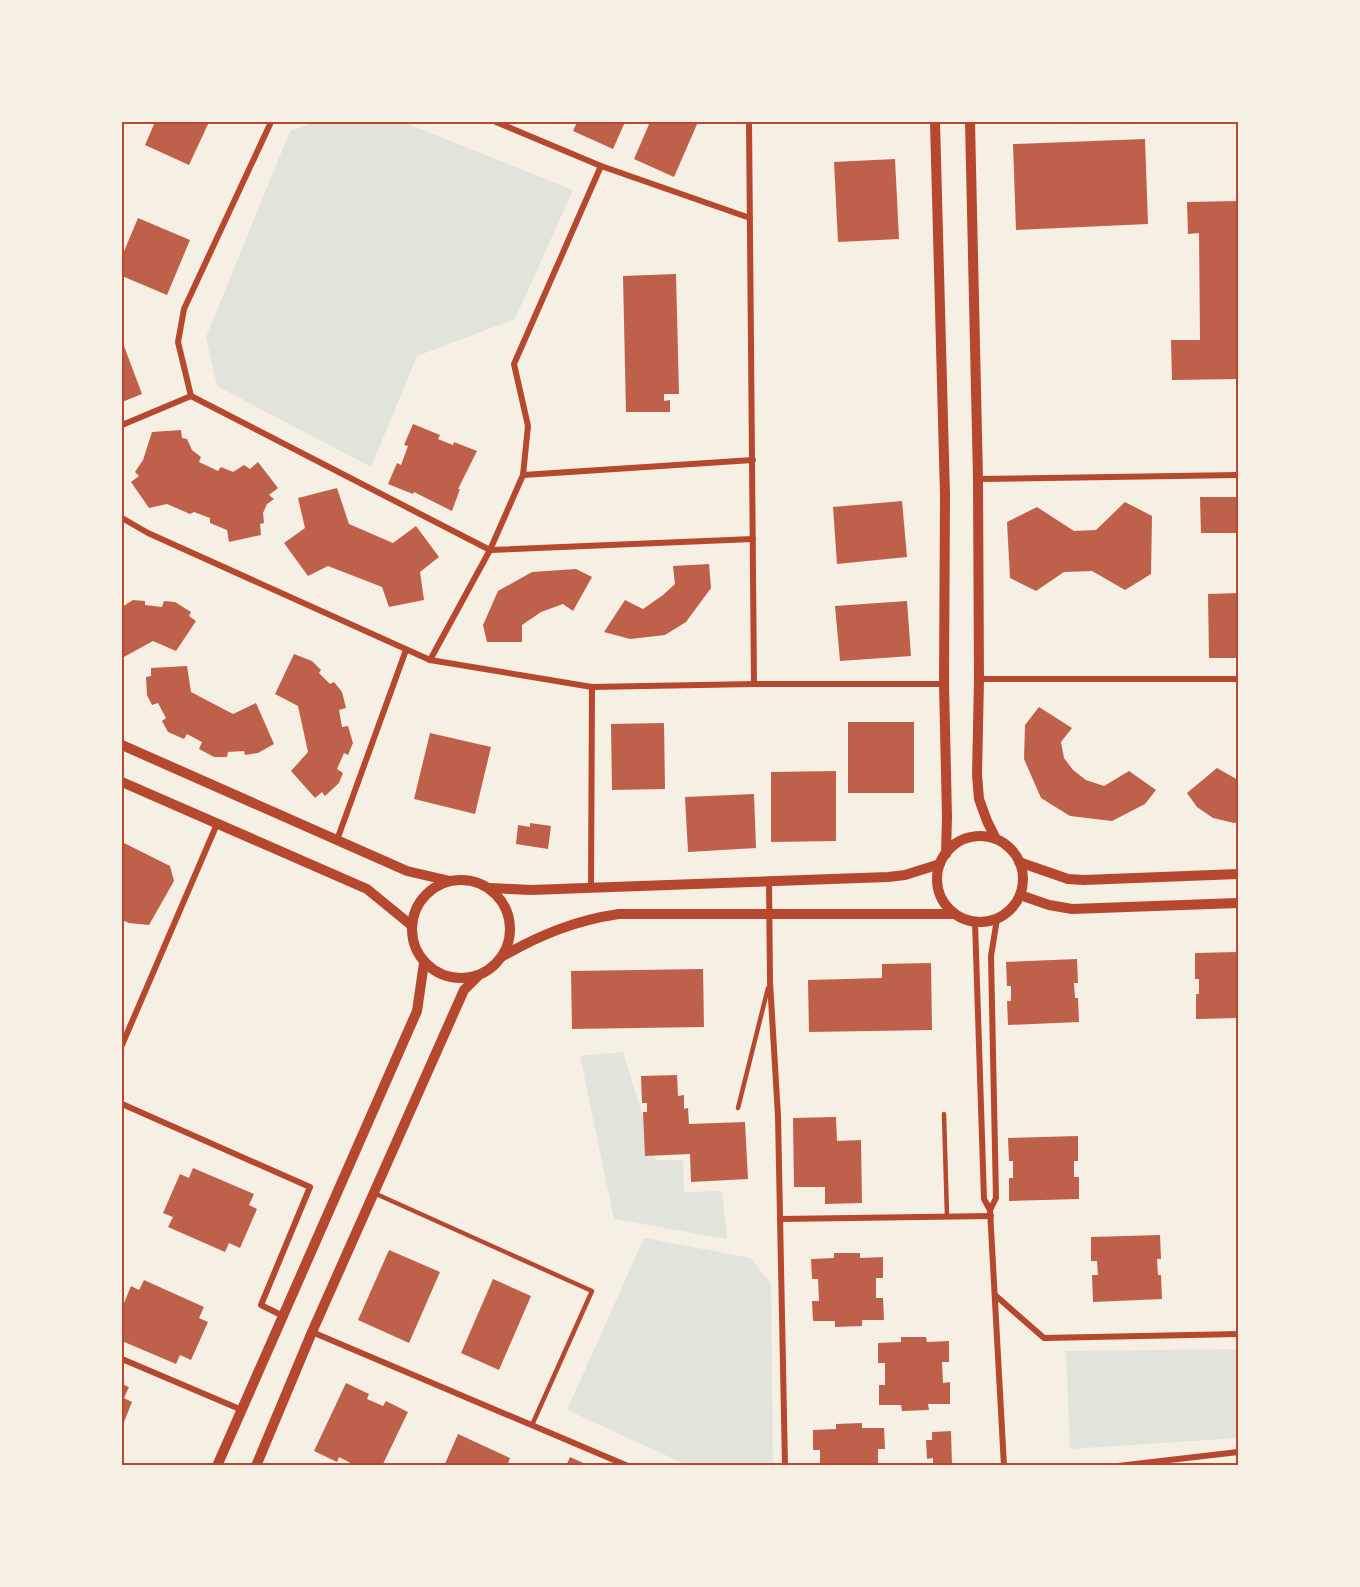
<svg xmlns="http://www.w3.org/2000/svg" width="1360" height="1587" font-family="'Sofia Sans Condensed',sans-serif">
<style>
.green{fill:#e2e4dc}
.building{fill:#bf614a}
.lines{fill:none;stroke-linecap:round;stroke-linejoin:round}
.service{stroke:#b5482f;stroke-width:4.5}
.minor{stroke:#b5482f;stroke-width:6}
.tertiary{stroke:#b5482f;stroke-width:10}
.neatline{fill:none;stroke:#b5482f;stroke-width:2}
</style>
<rect width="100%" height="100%" fill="#f6efe4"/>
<g class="green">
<path d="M316,122H403L573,190L515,319L417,356L371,467L217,386L206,337L290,131Z"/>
<path d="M623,1052L656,1160H683L684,1192L722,1191L727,1239L614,1219L580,1056Z"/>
<path d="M644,1238L751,1258L771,1284L773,1465H687L567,1410Z"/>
<path d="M1238,1349V1438L1070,1449L1066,1351Z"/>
</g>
<g class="building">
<path d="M155,122H209L189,165L145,145Z"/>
<path d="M577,122H625L613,149L573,131Z"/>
<path d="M650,122H698L674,177L634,159Z"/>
<path d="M1145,139L1148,224L1016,230L1013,144Z"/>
<path d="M895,159L899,239L838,242L834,162Z"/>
<path d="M1238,201V379L1172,380L1171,340H1200L1199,233L1188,234L1187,202Z"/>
<path d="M138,218L190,240L167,295L122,276V256Z"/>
<path d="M676,274L679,394H664V401L670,400V412H626L623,276Z"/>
<path d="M124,346L142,394L122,402V347Z"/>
<path d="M413,424L440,435L438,439L453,445L454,442L477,451L458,489H460L452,511L414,492L413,494L388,484L397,463L401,465L408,446L404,445Z"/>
<path d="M181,430L182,438L187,439L192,450L201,457L199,462L218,471L221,467L233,472L244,465L250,469L258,462L278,488L269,495L274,499L267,504L263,513L264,523L260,524L261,535L229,542L227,530L210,523V518L194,512L190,514L167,504L149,508L131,482L139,476L135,472L143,460L152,432Z"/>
<path d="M337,488L349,524L393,543L416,526L439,557L420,572L424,600L389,607L382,587L328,566L308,576L284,543L305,528L298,498Z"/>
<path d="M1200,497H1238V533H1201Z"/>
<path d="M902,501L907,557L837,564L833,507Z"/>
<path d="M1125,502L1152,516L1151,574L1125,590L1092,571L1064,572L1036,591L1010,578L1007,522L1037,507L1074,531L1096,530Z"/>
<path d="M709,564L711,588L686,622L665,635L630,639L604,632L625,600L643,609L663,595L675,584L673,566Z"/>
<path d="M576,569L592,577L573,611L563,604L541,612L522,625V642H487L483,625L498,591L532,572Z"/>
<path d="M1238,593V658H1209L1208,594Z"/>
<path d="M133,600L145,601V605L162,607L164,601L175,602L191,612L189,616L196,621L176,651L153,641L122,658V607Z"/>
<path d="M907,601L911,656L840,661L835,606Z"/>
<path d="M294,654L312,661L321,670L319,673L330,684L334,682L342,692L346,708L339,710L342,727L348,726L353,743L348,755L344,753L337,769L343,773L339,783L325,796L322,792L315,798L291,771L308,752L298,706L275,694Z"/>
<path d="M187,666L191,692L233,714L256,703L274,744L258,753L245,755L244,751L228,752L227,757H214L199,749L202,742L187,734L184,739L168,732L162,721L166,718L158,703L152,705L147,695L146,677L151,676V668Z"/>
<path d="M1039,707L1072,728L1061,742L1064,758L1073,770L1086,780L1104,786L1129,771L1156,790L1145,804L1112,821L1070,816L1041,798L1024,759L1025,725Z"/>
<rect x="848" y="722" width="66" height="71"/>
<path d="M664,723L665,789L612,790L611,724Z"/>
<path d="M430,733L491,747L475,814L414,799Z"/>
<path d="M1217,768L1238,780V822L1234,823L1213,818L1197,807L1187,793Z"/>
<path d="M836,771V841L771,842V772Z"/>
<path d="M754,794L756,848L688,852L685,797Z"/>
<path d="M530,823L551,826L548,849L516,844L518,825L530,827Z"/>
<path d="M122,842L170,866L174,881L149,925L129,923L122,920Z"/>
<path d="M1238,952V1018L1196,1019V994H1199V979H1195V953Z"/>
<path d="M1077,959L1078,983H1074L1075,998H1078L1079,1022L1008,1025L1007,1001H1011V986H1007L1006,962Z"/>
<path d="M931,963L932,1030L809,1032L808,980L882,978V964Z"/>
<path d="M703,969L704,1027L572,1029L571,971Z"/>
<path d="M677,1075L678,1096L684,1095V1109L688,1108L689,1124L745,1122L748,1179L691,1182L690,1154L645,1156L643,1112H647V1103H642L641,1076Z"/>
<path d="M836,1117L837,1141L861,1140L862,1203L825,1204V1187H794L793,1118Z"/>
<path d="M1078,1136V1161H1074V1177H1079V1199L1009,1201V1178H1013V1161H1009L1008,1138Z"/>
<path d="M193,1168L254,1194L249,1205L257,1209L240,1248L229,1243L225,1252L168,1227L173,1217L163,1213L180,1174L189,1178Z"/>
<path d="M1160,1235L1161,1259H1157L1158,1275H1161L1162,1299L1093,1302L1092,1275H1098L1097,1261H1091V1237Z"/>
<path d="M389,1250L440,1272L409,1343L358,1320Z"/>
<path d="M834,1253H860V1258L883,1257V1278H876V1298H883L884,1320H862V1326L835,1327V1321H813L812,1301H819L818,1279H812L811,1259L834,1258Z"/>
<path d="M493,1279L531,1296L499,1370L461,1353Z"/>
<path d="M144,1280L204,1307L199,1318L208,1322L191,1360L180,1355L176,1364L122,1341L123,1330L122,1329V1308L131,1286L139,1290Z"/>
<path d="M901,1337H926L927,1342L949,1341V1362H942L943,1383L950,1382V1404H928L929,1410L902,1411L901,1405H879V1385H885V1363H878V1343L901,1342Z"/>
<path d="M346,1383L369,1394L367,1399L383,1406L386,1401L408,1412L382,1466H356L339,1457L337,1462L314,1451Z"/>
<path d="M122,1384L129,1387L124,1398L132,1402L122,1427Z"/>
<path d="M862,1423V1428H884L885,1449H878V1466H820V1450H813V1430L836,1429V1424Z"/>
<path d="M951,1431L952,1466H933V1458L927,1459L926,1440H932V1432Z"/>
<path d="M458,1434L510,1458L507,1466H444Z"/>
<path d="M570,1457L590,1466H566Z"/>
</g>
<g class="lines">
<g class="service">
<path d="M738,1108L768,988"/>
<path d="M944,1114L947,1216"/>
<path d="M374,1193L592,1291L532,1425"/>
</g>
<g class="minor">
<path d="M271,122L184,309L178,342L191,396L490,550L753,539"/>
<path d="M496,122L601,166L750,218"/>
<path d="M749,122L754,684H944"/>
<path d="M122,425L191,396"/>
<path d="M523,475L753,460"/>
<path d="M978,479L1238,475"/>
<path d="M122,518L148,533L430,660L592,687L754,684"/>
<path d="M430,660L490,550L523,475L528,426L514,364L601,166"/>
<path d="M979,679H1238"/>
<path d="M337,840L406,650"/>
<path d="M769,881L770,982L778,1116L785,1466"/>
<path d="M591,887L592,687"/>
<path d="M975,922L984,1199L990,1210L1004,1466"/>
<path d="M122,1045L217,824"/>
<path d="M122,1104L310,1187L261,1305L283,1316"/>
<path d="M990,1210L996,1198L991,956L997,919"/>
<path d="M780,1219L991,1216"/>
<path d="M995,1295L1044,1338L1238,1334"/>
<path d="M312,1332L628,1466"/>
<path d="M122,1359L242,1410"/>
<path d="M1118,1466L1238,1452"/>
</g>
<g class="tertiary">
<path d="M935,122L945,495L944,684L947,817L946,854"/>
<path d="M970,122L978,479L979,679L977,775L979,799L987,821L996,839"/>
<path d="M122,745L407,871L450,881"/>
<path d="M122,782L367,889L411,925"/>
<circle cx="980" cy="879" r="43"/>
<path d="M1019,862L1068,879L1084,880L1238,874"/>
<circle cx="461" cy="929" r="49"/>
<path d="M490,888L531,890L888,877L905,875L940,864"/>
<path d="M1020,895L1049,905L1072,909L1238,903"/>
<path d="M503,956C540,935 576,920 619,914H954"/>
<path d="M217,1466L417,1011L424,963"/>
<path d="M256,1466L312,1332L464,990L478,976"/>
</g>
</g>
<rect width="1360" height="1587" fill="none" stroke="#f6efe4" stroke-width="246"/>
<rect x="123" y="123" width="1114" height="1341" class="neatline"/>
</svg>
